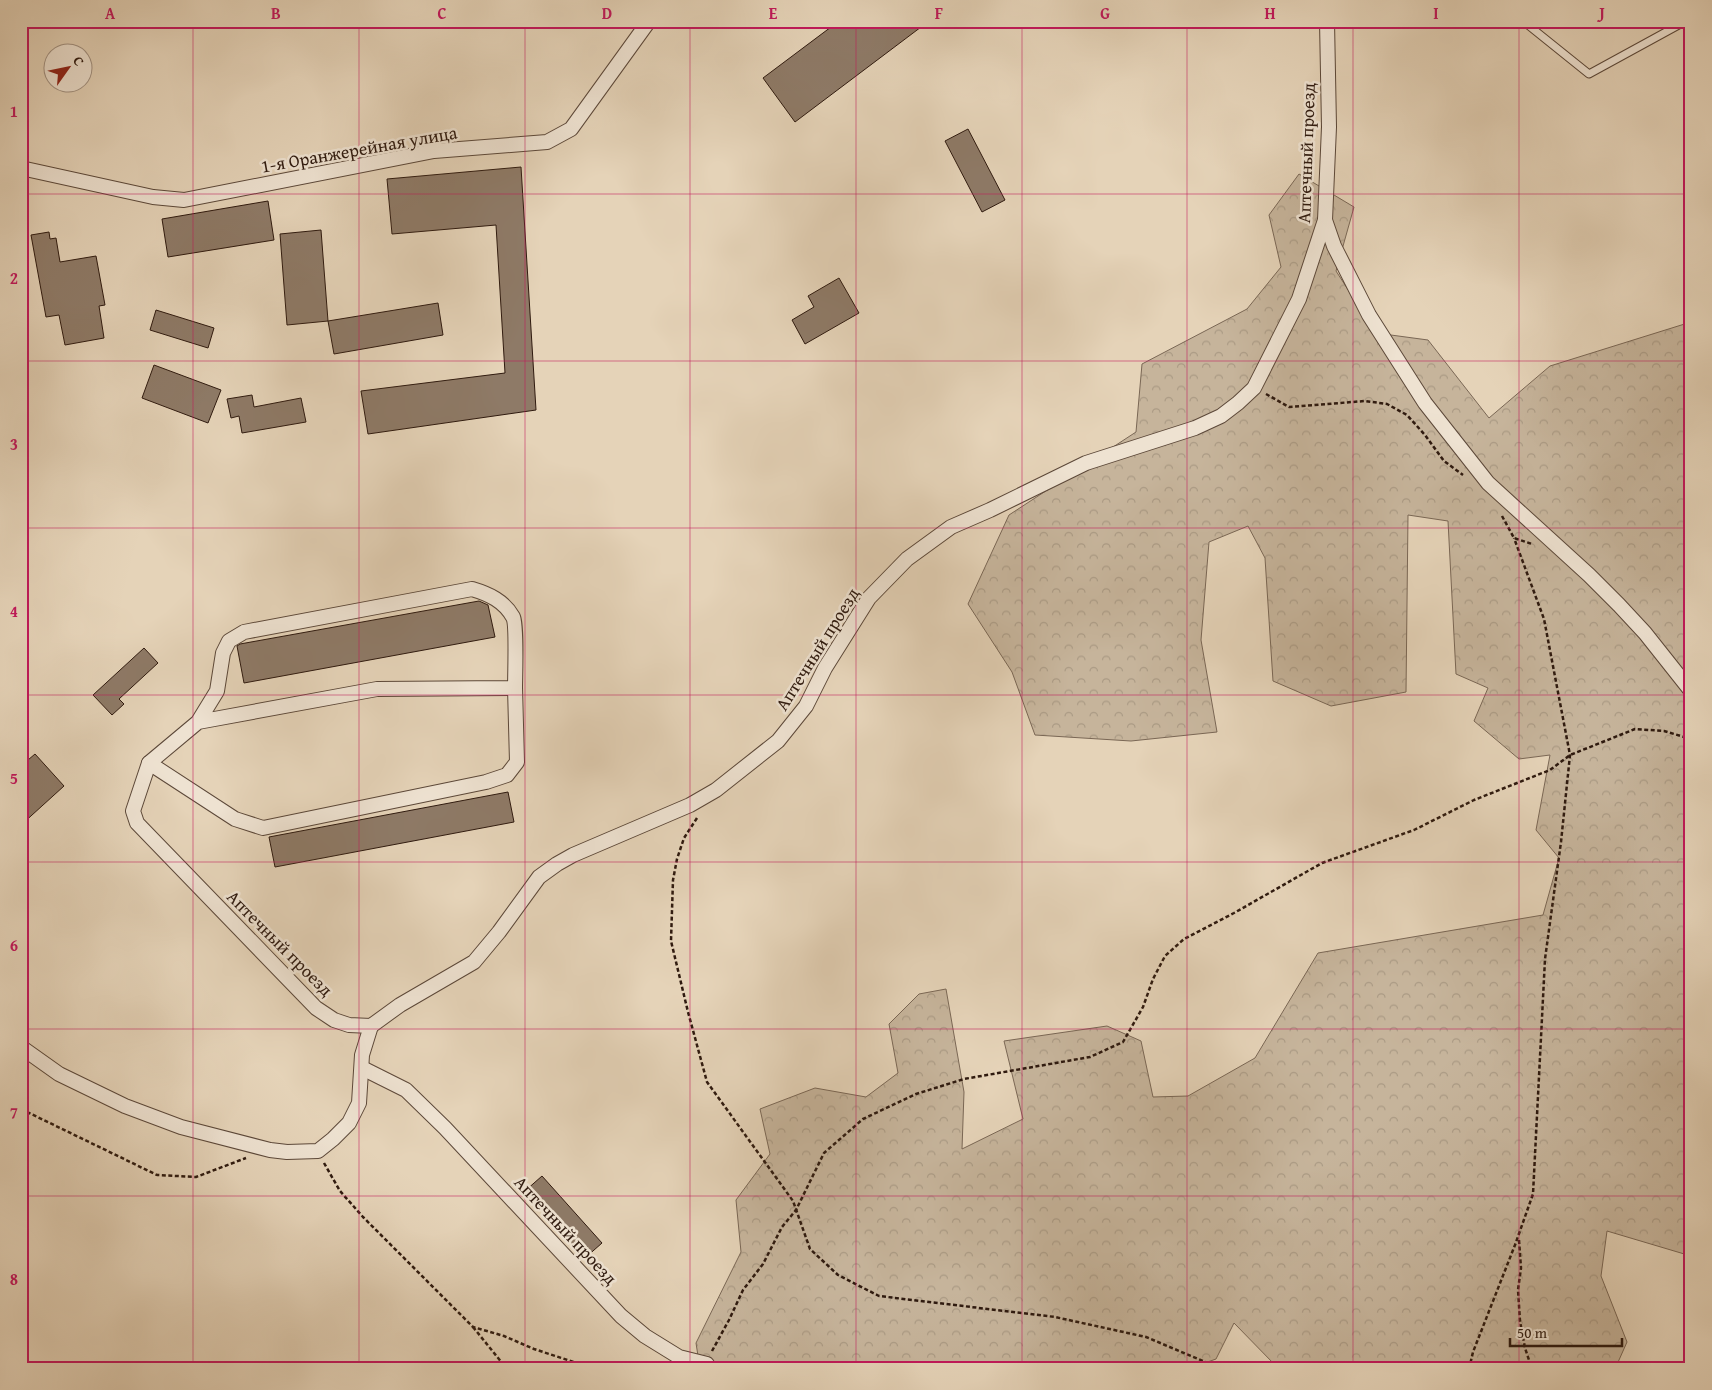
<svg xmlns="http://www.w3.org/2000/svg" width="1712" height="1390" font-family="'Gentium Book Plus',serif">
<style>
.forest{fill:url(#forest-crowns);stroke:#7a6755}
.building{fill:#8e7a67;stroke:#2f1a0f}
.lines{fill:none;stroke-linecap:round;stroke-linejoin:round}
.service-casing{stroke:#5c4839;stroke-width:9}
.minor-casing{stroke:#5c4839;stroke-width:16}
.path{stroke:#2f1a0f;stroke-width:2.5;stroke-dasharray:4 2.5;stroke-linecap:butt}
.service{stroke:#eee2d1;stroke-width:7}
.minor{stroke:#eee2d1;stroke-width:14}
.grid{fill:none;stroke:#c2185b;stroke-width:1;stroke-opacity:0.55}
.labels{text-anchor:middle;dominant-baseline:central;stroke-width:5;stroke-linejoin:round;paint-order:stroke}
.street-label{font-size:18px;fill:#2f1a0f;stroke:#eee2d1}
.neatline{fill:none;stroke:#c2185b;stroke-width:2}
.grid-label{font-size:16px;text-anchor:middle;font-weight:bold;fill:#c2185b}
</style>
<defs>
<pattern id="forest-crowns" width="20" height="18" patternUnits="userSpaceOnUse" patternTransform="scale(1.25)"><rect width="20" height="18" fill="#c6b49b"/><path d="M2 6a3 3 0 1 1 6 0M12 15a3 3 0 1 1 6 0" fill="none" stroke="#aa9a84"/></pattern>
</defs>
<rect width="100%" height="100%" fill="#e5d3b8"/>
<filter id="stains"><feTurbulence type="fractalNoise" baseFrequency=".004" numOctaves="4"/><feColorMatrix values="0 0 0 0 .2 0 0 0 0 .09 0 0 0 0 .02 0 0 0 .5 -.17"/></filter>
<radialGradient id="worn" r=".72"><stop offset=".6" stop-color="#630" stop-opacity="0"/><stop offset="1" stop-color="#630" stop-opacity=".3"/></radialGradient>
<path class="forest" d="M1299,174L1354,207L1336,271L1376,333L1428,340L1489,418L1550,366L1691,322V1256L1607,1231L1601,1276L1627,1342L1615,1369H1265L1274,1364L1234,1323L1216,1359L1188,1369H700L696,1343L741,1252L736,1200L770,1154L760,1109L815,1088L866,1097L898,1073L889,1024L919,994L946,989L964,1092L962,1149L1023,1119L1004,1041L1107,1026L1141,1041L1153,1097L1188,1096L1255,1058L1318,953L1543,915L1559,858L1536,830L1550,755L1519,759L1474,721L1488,688L1456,674L1448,521L1408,515L1406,692L1331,706L1273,681L1265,558L1248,526L1209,542L1201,640L1217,732L1131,741L1035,735L1012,672L968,604L1009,515L1136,432L1142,364L1247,309L1281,267L1269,215Z"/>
<g class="building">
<path d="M839,21H929L795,122L763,78Z"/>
<path d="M968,129L1005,200L982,212L945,141Z"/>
<path d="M521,167L536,410L368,434L361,391L505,373L496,225L392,234L387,179Z"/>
<path d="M268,201L274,240L168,257L162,219Z"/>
<path d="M321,230L328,321L287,325L280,234Z"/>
<path d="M49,232L50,239L56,238L60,262L96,256L105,305L99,306L104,338L65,345L59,315L46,317L31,235Z"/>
<path d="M839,278L859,313L805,344L792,320L814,307L808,296Z"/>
<path d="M438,303L443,335L334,354L328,321Z"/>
<path d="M156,310L214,328L208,348L150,330Z"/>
<path d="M154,365L221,390L208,423L142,398Z"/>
<path d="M252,395L254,407L301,398L306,422L242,433L239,416L231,418L227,399Z"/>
<path d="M479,601L488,605L495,637L244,683L237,646L240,644Z"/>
<path d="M144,648L158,663L119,699L124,704L112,715L93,695Z"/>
<path d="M35,754L64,786L21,825V766Z"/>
<path d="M508,792L514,822L275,867L269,837Z"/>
<path d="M542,1176L602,1243L585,1258L525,1191Z"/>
</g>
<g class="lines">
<g class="service-casing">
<path id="service" d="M1523,21L1589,74L1686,21"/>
</g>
<g class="minor-casing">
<g id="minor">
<path d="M21,168L153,197L184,200L434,151L547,142L571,129L649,21"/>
<path d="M1325,220L1334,246L1369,315L1425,403L1488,483L1589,575L1619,605L1645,633L1691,691"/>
<path d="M198,722L377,689L515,688C515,677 517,624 513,617C504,601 489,594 472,589L244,632L229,641L223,653L217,691L198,722L149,763L133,811L137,823L316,1008L334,1020L349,1025L371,1026L400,1005L474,962L499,932L539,877L557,864L573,855L690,805L716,790L778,741L806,706L825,668L869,598L907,559L951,527L990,510L1086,463L1195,428L1221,416L1238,403L1254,388L1299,299L1325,220L1329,127L1327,21"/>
<path d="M149,763L235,819L263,828L486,782L507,775L517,762L515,688"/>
<path d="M21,1047L59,1074L125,1106L181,1127L270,1150L287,1152L318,1151L333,1139L349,1123L359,1103L362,1055L371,1026"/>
<path d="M362,1068L406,1090L445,1128L621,1316L645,1336L679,1357L707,1364"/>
</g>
</g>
<g class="path">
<path d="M1266,394L1289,407L1365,401L1387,404L1407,415L1425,435L1444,461L1463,475"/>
<path d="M1502,516L1514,538L1532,544"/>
<path d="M697,818L684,838L677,859L673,880L671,941L688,1012L707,1082L793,1201L810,1249L838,1275L879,1296L1055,1317L1146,1337L1222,1369"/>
<path d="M21,1109L157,1175L196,1177L246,1158"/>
<path d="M324,1163L340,1191L363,1217L473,1327L504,1336L534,1349L586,1366L632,1368L669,1367"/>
<path d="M1519,1240L1521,1268L1518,1290L1520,1321L1525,1348L1532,1369"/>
<path d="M473,1327L507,1369"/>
<path d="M712,1351L729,1320L743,1290L763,1264L782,1227L796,1210L824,1153L863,1119L916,1094L964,1079L1090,1057L1123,1042L1143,1007L1153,979L1165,956L1184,939L1234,913L1322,863L1414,830L1474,800L1550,770L1570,755L1635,729L1664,731L1691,739"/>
<path d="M1469,1369L1473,1352L1515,1245L1533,1194L1545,959L1561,842L1570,755L1544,619L1514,538"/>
</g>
<use href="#service" class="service"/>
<use href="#minor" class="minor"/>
</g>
<path class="grid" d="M193,21V1369M359,21V1369M525,21V1369M690,21V1369M856,21V1369M1022,21V1369M1187,21V1369M1353,21V1369M1519,21V1369M21,194H1691M21,361H1691M21,528H1691M21,695H1691M21,862H1691M21,1029H1691M21,1196H1691"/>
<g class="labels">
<g class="street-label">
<text transform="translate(359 149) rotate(-10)">1-я Оранжерейная улица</text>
<text transform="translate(1306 153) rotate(-88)">Аптечный проезд</text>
<text transform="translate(817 649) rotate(-58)">Аптечный проезд</text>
<text transform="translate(280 943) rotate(45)">Аптечный проезд</text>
<text transform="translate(566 1230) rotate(47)">Аптечный проезд</text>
</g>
</g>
<rect width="1712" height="1390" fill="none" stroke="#e5d3b8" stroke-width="55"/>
<g transform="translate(68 68) rotate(57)"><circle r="24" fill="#eee2d1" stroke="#a29283"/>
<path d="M0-4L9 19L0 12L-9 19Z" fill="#8f2418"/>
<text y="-8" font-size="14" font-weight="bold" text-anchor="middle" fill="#2f1a0f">С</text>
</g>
<path d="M1510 1338v8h112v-8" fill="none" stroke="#2f1a0f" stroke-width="2.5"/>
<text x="1517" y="1338" font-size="15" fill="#2f1a0f" stroke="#eee2d1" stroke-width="4" paint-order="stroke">50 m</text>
<rect x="28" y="28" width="1656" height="1334" class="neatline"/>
<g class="grid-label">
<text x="110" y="19">A</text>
<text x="276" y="19">B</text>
<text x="442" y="19">C</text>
<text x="607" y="19">D</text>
<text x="773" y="19">E</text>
<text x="939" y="19">F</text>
<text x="1105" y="19">G</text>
<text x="1270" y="19">H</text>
<text x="1436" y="19">I</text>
<text x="1602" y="19">J</text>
<text x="14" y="117">1</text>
<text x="14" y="284">2</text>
<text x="14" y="450">3</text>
<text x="14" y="617">4</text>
<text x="14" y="784">5</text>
<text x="14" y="951">6</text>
<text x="14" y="1118">7</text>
<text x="14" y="1285">8</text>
</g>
<rect width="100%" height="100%" filter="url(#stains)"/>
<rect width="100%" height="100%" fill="url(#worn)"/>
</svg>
